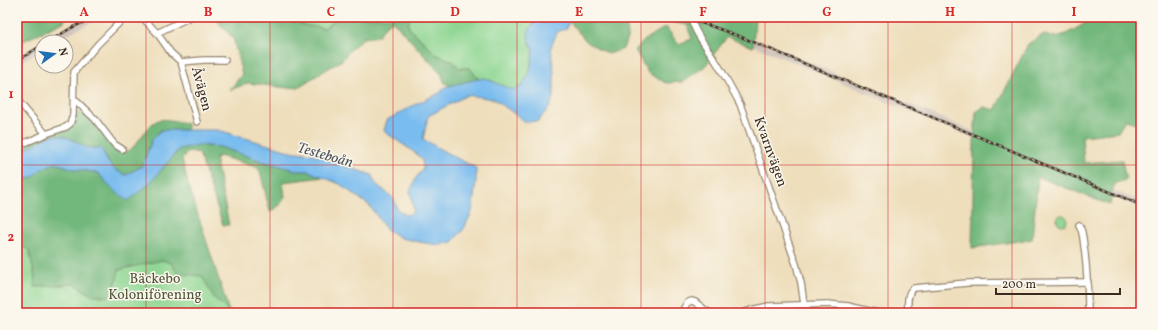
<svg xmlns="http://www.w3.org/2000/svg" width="1158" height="330" font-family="Vollkorn,serif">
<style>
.industrial{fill:#cec1b9}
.green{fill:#8dd692;stroke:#648058}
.forest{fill:#72b77c;stroke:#56704d}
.water{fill:#79bcef;stroke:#5a7386}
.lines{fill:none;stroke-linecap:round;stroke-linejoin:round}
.minor-casing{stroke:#94846d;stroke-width:8}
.minor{stroke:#fff;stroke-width:5.5}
.rail-casing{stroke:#3b2a1e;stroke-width:2.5}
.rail{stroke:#fbf7ec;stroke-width:1;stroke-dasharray:3;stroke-linecap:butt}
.grid{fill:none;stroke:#d62828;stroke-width:1;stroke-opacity:0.55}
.labels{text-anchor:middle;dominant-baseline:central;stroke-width:3;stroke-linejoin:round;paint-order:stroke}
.street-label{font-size:14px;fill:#3b2a1e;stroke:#fbf7ec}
.park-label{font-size:14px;fill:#50553b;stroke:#fbf7ec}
.water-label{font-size:15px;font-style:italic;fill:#4e565d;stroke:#fbf7ec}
.neatline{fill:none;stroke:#d62828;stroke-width:1.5}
.grid-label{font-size:13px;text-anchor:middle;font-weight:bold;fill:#d62828}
</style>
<rect width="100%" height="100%" fill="#fbf7ec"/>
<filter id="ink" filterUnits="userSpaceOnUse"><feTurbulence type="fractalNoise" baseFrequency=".025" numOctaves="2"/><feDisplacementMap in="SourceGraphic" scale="8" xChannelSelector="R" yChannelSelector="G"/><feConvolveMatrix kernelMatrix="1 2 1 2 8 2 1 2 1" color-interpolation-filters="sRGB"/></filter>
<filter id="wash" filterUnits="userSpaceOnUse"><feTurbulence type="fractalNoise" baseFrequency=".012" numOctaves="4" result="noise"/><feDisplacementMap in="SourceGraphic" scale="16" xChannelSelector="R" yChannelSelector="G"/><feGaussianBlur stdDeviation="0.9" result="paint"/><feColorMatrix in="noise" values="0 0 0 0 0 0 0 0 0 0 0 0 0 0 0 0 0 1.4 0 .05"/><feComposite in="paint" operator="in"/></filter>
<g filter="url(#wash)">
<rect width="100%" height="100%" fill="#eedebc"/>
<g class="industrial">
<path d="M87,17H103L73,31L54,42H42V49L17,65V57L22,54L70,26Z"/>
<path d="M742,34L1141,202V208L740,40Z"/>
</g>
<g class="green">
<path d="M295,17H340L324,28L302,25Z"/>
<path d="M411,17H534V23L530,28V44L533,51V54L529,74L521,87L514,90C500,88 494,78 478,79L470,68H459L449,59L437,55L409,28L408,24Z"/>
<circle cx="1062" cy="220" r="5"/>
<path d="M19,245L29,250L34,272L36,287L75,284L90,294L115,287L118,270L162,260L171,263L178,274L202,275L214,298L229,311V313H17V246Z"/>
</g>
<g class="forest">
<path d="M17,17H64L65,21L17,44Z"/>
<path d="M215,17H295L302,25L324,28L340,17H411L408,24L409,28L437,55L453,61L459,68H470L478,79L450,86L444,82L442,75L393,21L385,26L378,36L363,38L352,48L342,60L298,87L287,88L248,83L230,90L242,74L233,38L218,22Z"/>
<path d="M568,17H626L628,35L623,49L609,54L587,42L569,21Z"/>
<path d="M646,17H755L753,47L727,37L705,66L683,82L666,83L648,73L635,50L647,38L666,27L678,44L692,39L687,25Z"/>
<path d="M1093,17H1141V124L1125,120L1118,132L1082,136L1084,163L1122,160L1126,180L1115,183L1113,188L1110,205L1038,177L1032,239L972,248L974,143L976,112L984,107L995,110L1028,44L1044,34C1046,35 1050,37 1053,37C1065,37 1083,25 1093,17Z"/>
<path d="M79,111L97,126L116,150C136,160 142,125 159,120C164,118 182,122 187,124V130H161L152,140L142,166L126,175C121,173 115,171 112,167C109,164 102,149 101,149C96,147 90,149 85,147C81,146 80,144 77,142C69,138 59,133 50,137L17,155V146L56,132L68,130L75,122L77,114Z"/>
<path d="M198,145L220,147L265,162L299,171H308L324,177L283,182L285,197L280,205L270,212L260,171L256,167L220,156L215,158L229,225H223L199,153C190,151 188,150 182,159L188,184L229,311L214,298L202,276L178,274L171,263L162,260L119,270L115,287L108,297L90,294L75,284L35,287L34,272L29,250L19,245L17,246V183L33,177L41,169L55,163L74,169L98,173L111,188L173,156L179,149Z"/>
</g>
<path class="water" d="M534,17H568L569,21L567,28L557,32L551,47L554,73V94L550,107L538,121L526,122L494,99L467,95L428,116L423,139L445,152L476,168V181L472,212L463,230L452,242L440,245L425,243L401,238L385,228L370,206L340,184L308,171H299L265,162L220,147L198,145L179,149L149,184L128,201L111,188L98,173L74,169L55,163L41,169L33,177L17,182V155C24,150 46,137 53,135C58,134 66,137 71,139C84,145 83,149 100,148C104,151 104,155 106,159C112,168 116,171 126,175L142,166L152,140L161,130H218L289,151L313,154L351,168L372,175L375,183L394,199L397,209L406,215L410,214L414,210L410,191L416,178L423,169L422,159C411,148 396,141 384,131L387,120L414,105L440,93L445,87L478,79L485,78L512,90L521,87L529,74L531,65L533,51L529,40L528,35L530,28L534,23Z"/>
</g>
<g filter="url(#ink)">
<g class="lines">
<g class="minor-casing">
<g id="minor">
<path d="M142,17L157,33L171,53L181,62L197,122"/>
<path d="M691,17C694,33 707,47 715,60C724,74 732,89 740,104L796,264L801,283L804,304"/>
<path d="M157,33L188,18"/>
<path d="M181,62L204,60H225"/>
<path d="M17,97L19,102L46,134L66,127L70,124L73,115L74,72L98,44L125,17"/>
<path d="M74,99L95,119L114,144L122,149"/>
<path d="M17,144L27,142L46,134"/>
<path d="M1079,225C1083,231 1083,239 1084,246C1087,268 1088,291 1088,313"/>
<path d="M681,313L687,303L691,301L695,302L709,313"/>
<path d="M743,313L751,310L769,306L827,304L848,306L878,313"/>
<path d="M908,313C908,305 906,292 914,288L967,283L1088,282"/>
</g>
</g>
<use href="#minor" class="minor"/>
<g class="rail-casing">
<g id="rail">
<path d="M682,17L711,26L741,37L1141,205"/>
<path d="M48,42L71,28L95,17"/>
<path d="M17,61L42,45"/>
</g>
</g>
<use href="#rail" class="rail"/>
</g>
</g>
<path class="grid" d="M146,17V313M270,17V313M393,17V313M517,17V313M641,17V313M765,17V313M888,17V313M1012,17V313M17,165H1141"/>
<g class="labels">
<g class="street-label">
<text transform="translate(201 89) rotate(75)">Åvägen</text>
<text transform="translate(770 152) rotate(70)">Kvarnvägen</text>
</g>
<g class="park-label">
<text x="155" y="279">Bäckebo<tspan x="155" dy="16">Koloniförening</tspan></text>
</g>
<g class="water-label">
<text transform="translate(325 156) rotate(16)">Testeboån</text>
</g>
</g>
<rect width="1158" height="330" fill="none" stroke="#fbf7ec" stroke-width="44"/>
<g transform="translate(54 54) rotate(76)"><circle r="19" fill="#fbf7ec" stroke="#aea59a"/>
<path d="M0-3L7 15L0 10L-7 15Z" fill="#1f6fb2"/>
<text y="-6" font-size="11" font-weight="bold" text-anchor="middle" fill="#3b2a1e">N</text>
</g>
<path d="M996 288v6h124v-6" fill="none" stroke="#3b2a1e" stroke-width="2"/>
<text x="1002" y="288" font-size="12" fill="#3b2a1e" stroke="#fbf7ec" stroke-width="3" paint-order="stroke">200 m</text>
<rect x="22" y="22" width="1114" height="286" class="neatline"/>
<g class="grid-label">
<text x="84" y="16">A</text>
<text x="208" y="16">B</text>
<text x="331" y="16">C</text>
<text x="455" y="16">D</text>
<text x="579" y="16">E</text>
<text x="703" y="16">F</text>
<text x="827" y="16">G</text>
<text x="950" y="16">H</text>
<text x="1074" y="16">I</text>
<text x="11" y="98">1</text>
<text x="11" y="241">2</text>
</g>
</svg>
